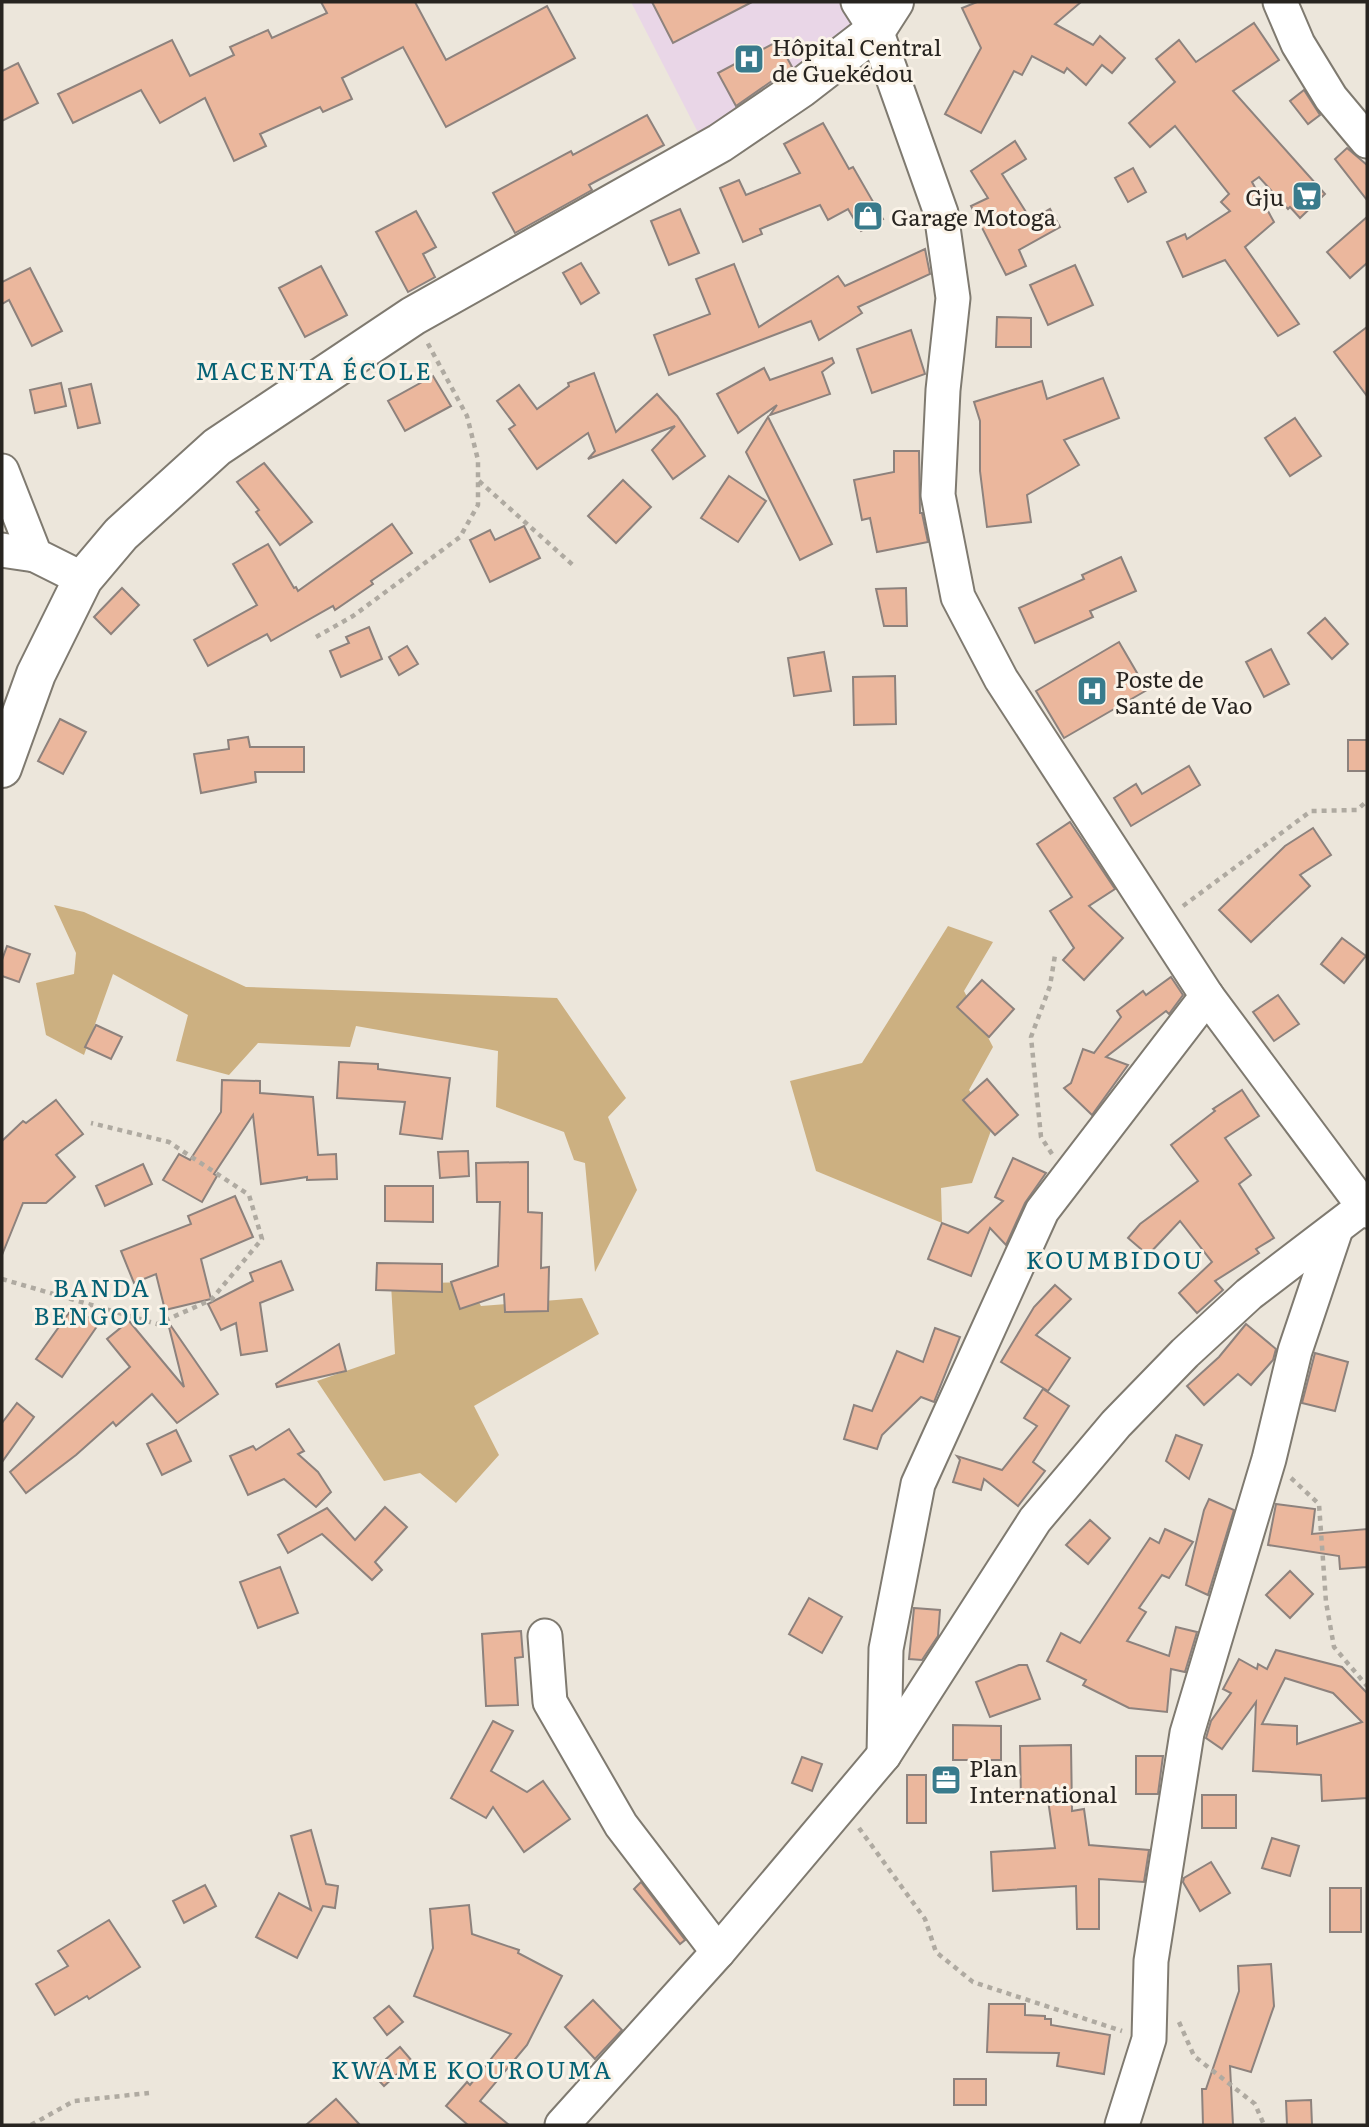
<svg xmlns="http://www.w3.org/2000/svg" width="1369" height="2127" font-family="Literata,serif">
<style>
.medical{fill:#e9d6e7}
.forest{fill:#ccb081}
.building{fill:#ebb79d;stroke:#8d827d;stroke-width:2;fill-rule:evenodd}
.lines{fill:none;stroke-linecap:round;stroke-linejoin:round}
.minor-casing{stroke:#7f7a70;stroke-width:37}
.major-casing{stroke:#7f7a70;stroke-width:42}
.path{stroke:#afaaa1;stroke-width:4.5;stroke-dasharray:5 5;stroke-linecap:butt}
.minor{stroke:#fff;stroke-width:33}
.major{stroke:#fff;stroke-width:38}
.labels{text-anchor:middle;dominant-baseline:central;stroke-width:6;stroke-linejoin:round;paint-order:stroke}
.poi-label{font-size:23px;fill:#272420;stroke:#faf3e8;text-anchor:start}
.neighbourhood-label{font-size:24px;letter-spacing:2px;fill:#056174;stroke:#faf3e8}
</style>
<rect width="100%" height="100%" fill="#ece6db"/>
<path class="medical" d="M631,2H858L876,30L707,150Z"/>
<g class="forest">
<path d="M54,905L84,912L246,987L557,998L626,1098L608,1117L637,1190L595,1272L585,1163L574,1160L564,1132L496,1107L498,1051L356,1026L350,1047L258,1043L229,1075L176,1061L188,1015L113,974L84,1055L46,1035L36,983L74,974L76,953Z"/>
<path d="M948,926L993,942L964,991L993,1047L969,1090L993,1125L972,1183L941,1188L942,1223L816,1171L790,1081L862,1063Z"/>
<path d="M468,1282L481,1306L582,1298L599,1334L474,1406L499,1455L456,1503L420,1473L384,1481L317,1381L395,1354L391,1284Z"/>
</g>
<g class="building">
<path d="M321,2H415L446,60L547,6L575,58L446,127L403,47L342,78L352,99L323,112L320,107L260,134L266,146L234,161L205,98L160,123L141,90L73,123L58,94L172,40L190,76L234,55L230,47L268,30L272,38L327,13Z"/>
<path d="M652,2H752L673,43Z"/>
<path d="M977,2H1081L1055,24L1093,45L1100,36L1125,58L1112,73L1102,65L1086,85L1067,68L1064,73L1032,56L1022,75L1014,71L981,133L945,114L981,48L962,8Z"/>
<path d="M1254,23L1279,60L1233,91L1325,194L1300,218L1290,207L1288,209L1259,177L1252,182L1274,222L1245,247L1299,324L1278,336L1225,260L1183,277L1167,242L1185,234L1187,239L1230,211L1221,202L1229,194L1175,126L1150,147L1129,123L1175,82L1156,59L1179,40L1196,62Z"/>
<path d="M778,41L792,67L736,106L718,73Z"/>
<path d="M18,63L38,103L2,121V71Z"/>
<path d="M1304,90L1320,115L1308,124L1290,101Z"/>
<path d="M647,115L664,145L589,185L592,190L515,233L493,193L571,151L573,155Z"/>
<path d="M823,123L849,169L853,167L883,219L861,231L848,209L828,220L820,205L760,229L762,234L743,242L720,188L739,180L746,195L800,173L784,144Z"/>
<path d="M1015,141L1026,159L1002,174L1031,220L1050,209L1060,227L1019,250L1026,266L1006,275L971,206L988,198L971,171Z"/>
<path d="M1347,148L1367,165V200L1335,159Z"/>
<path d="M1133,168L1146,192L1128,202L1115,178Z"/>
<path d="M680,209L699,253L669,265L651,221Z"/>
<path d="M416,211L436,247L423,254L435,277L408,292L376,232Z"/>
<path d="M1367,217V263L1350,278L1327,252Z"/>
<path d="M925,249L930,274L858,307L862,313L819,340L811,321L669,375L654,335L710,314L696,279L734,264L759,327L838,276L845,286Z"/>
<path d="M581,263L599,293L581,304L563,273Z"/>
<path d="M1075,265L1093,305L1048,325L1030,285Z"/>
<path d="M321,266L347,315L305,337L279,288Z"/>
<path d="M30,268L62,331L32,346L9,300L2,304V282Z"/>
<path d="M997,317L1031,318V347H996Z"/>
<path d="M1367,327V396L1334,352Z"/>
<path d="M911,330L925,374L872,393L857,349Z"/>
<path d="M832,358L834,363L822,372L830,394L770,415L777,405L738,433L717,394L764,368L770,380Z"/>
<path d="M594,373L616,432L657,394L677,416L705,456L673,479L652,450L675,426L588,459L595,451L588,433L537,469L509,429L515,425L497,401L519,385L537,409L569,386L568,383Z"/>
<path d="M433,376L451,406L405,431L388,401Z"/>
<path d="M1103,378L1119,418L1064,440L1079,465L1027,495L1031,522L987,527L980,471V421L974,402L1042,381L1047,399Z"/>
<path d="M61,383L66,406L35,413L30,390Z"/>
<path d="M91,384L100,423L78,428L69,389Z"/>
<path d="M768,417L832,544L800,560L746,452Z"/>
<path d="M1295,418L1321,456L1290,476L1265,438Z"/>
<path d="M894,451H919L920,513H922L928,542L877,552L870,518L862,520L854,480L894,472Z"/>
<path d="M264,463L312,522L280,545L256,512L259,510L237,482Z"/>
<path d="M729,476L766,501L738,542L701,518Z"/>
<path d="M623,480L651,507L616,543L588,516Z"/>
<path d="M392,524L412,553L371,581L373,584L335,610L333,606L271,641L267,634L208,666L194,640L257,605L233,564L268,544L294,588L296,587L298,591Z"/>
<path d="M524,526L540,558L490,582L470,540L490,530L495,540Z"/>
<path d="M1121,557L1136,591L1090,611L1093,617L1035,643L1019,608L1084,579L1082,575Z"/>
<path d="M122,588L139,605L111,634L94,617Z"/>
<path d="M906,588L907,626H884L876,589Z"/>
<path d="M1325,618L1348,644L1332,659L1308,633Z"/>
<path d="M369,627L382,659L341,677L330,651L349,643L346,637Z"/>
<path d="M1119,642L1147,690L1064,738L1036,691Z"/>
<path d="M407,646L418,664L399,675L389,657Z"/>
<path d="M1271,649L1289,684L1264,697L1246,662Z"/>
<path d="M824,652L831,691L794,696L788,658Z"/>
<path d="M895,676L896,724L854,725L853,677Z"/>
<path d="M60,719L86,732L63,774L38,761Z"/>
<path d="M248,737L250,747H304V772H255L256,782L201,793L194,754L229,749L228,740Z"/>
<rect x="1348" y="740" width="19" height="31"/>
<path d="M1189,766L1200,785L1131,826L1114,798L1136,784L1142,794Z"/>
<path d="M1070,822L1115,889L1089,906L1123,938L1084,980L1063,960L1074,948L1050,911L1072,897L1037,844Z"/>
<path d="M1313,828L1331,855L1300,875L1310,886L1251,942L1219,910L1285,846Z"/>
<path d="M1342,938L1366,956L1344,983L1321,964Z"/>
<path d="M7,946L30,954L19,982L2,976V960Z"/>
<path d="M1171,977L1183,995L1169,1014L1166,1011L1106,1057L1128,1065L1092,1115L1064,1088L1071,1083L1083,1049L1094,1053L1121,1017L1117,1011L1143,991L1146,995Z"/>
<path d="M982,980L1014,1009L989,1037L957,1007Z"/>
<path d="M1278,995L1299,1024L1274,1041L1253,1012Z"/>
<path d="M96,1025L122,1037L111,1059L85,1047Z"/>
<path d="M339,1062L378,1064V1069L450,1078L442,1139L400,1134L405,1102L337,1098Z"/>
<path d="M987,1079L1018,1115L995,1135L963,1100Z"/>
<path d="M222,1080L260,1081V1093L313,1097L318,1155L336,1154L337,1179L307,1180V1177L261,1184L253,1115L214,1174L217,1176L202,1202L163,1180L179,1154L190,1160L221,1112Z"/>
<path d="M1242,1090L1259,1116L1225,1138L1251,1175L1239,1184L1274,1238L1256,1249L1259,1253L1215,1281L1223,1290L1197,1313L1179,1293L1212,1262L1180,1221L1148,1255L1128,1238L1140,1224L1198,1181L1171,1145L1215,1111L1213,1109Z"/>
<path d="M56,1100L83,1134L56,1155L75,1177L46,1203H23L2,1255V1141L23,1121L26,1123Z"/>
<path d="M468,1151L469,1176L440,1178L438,1152Z"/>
<path d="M1013,1158L1046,1173L1025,1203L1006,1245L990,1228L971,1276L928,1259L942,1223L968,1233L1003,1201L995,1197Z"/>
<path d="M528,1162V1212L542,1213L541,1268L549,1267L548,1311L505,1312L504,1294L460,1309L451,1282L498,1266L500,1202H477L476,1163Z"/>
<path d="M143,1164L152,1184L105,1206L96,1186Z"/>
<path d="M385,1186H433V1222L385,1221Z"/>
<path d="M235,1196L253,1237L201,1259L211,1299L165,1310L156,1274L134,1283L121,1251L191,1224L188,1216Z"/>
<path d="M281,1261L293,1290L260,1303L267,1351L241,1355L236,1323L221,1330L208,1304L253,1281L250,1273Z"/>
<path d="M377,1263L442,1264V1292L376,1290Z"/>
<path d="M1055,1285L1071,1299L1036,1335L1070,1358L1048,1391L1001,1362L1034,1307Z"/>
<path d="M71,1310L100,1322L62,1377L36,1359Z"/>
<path d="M129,1321L184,1387L169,1327L171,1326L218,1394L177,1423L152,1394L116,1426L113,1422L76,1455L26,1493L10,1472L130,1367L107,1339Z"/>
<path d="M1246,1324L1276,1349L1273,1360L1251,1385L1238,1374L1204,1405L1187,1386L1219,1357Z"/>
<path d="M935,1328L960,1337L934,1402L921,1397L882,1435L877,1449L844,1439L854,1405L872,1411L897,1351L923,1362Z"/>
<path d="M339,1344L346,1371L277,1387L276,1384Z"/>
<path d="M1315,1353L1348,1362L1335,1411L1302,1403Z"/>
<path d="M1043,1389L1069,1406L1033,1462L1045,1471L1018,1506L984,1479L981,1490L953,1482L960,1460L957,1456L1002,1470L1037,1426L1024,1418Z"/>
<path d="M17,1403L34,1417L2,1462V1423Z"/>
<path d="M289,1429L304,1451L298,1454L318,1472L331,1492L316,1507L284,1479L248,1495L230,1456L253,1446L256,1450Z"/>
<path d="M176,1430L191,1461L162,1475L147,1444Z"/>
<path d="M1176,1435L1202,1445L1189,1479L1166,1461Z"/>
<path d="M1209,1499L1234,1510L1208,1595L1186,1585L1204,1510Z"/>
<path d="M1276,1504L1315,1509L1312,1534L1367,1529V1567L1340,1569L1339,1556L1268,1545Z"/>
<path d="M385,1507L407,1527L375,1562L382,1570L372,1580L322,1534L288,1553L278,1535L327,1508L355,1540Z"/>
<path d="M1090,1520L1110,1538L1088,1564L1066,1545Z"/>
<path d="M1165,1529L1193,1542L1169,1578L1162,1575L1139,1608L1146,1612L1127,1641L1169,1656L1176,1627L1197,1632L1185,1672L1171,1669L1167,1712L1129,1708L1083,1685L1086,1680L1047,1661L1061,1633L1080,1643L1150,1538L1159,1543Z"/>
<path d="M280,1567L298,1613L258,1628L240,1582Z"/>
<path d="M1290,1571L1313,1594L1290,1618L1266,1595Z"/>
<path d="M809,1598L842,1617L822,1653L789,1634Z"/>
<path d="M914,1608L940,1610L938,1636L922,1660L909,1659Z"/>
<path d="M521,1631L523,1657L515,1658L518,1705L486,1706L482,1634Z"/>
<path d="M1276,1650L1342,1667L1367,1693V1798L1322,1801L1321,1775L1253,1771L1256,1702L1222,1749L1206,1738L1211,1721L1231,1693L1223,1689L1239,1659L1257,1669L1258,1664L1267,1669ZM1285,1678L1333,1693L1362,1722L1297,1744V1726L1262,1724Z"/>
<path d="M1019,1665H1027L1040,1699L990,1717L976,1682Z"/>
<path d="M493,1721L513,1731L491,1771L527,1792L543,1781L570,1819L524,1852L493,1807L486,1818L451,1798Z"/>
<path d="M953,1725L1001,1726V1760H953Z"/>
<path d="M1071,1745L1072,1811L1084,1809L1089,1845L1149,1850L1144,1882L1099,1879V1929H1077L1076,1886L993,1891L991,1852L1055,1848L1048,1800L1021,1801L1020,1746Z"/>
<path d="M1136,1756H1163L1158,1794H1136Z"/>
<path d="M802,1757L822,1764L812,1791L792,1783Z"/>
<rect x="907" y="1775" width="19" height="48"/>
<rect x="1202" y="1795" width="34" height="33"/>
<path d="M311,1830L326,1884L338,1886L335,1908L323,1906L297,1958L256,1937L279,1893L311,1910L291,1836Z"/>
<path d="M1272,1838L1299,1846L1290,1876L1262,1868Z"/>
<path d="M1211,1862L1230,1893L1200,1911L1183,1882L1184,1878Z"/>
<path d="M641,1882L685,1940L680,1944L634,1889Z"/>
<path d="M205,1885L216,1906L184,1923L173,1901Z"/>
<rect x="1330" y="1888" width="31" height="44"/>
<path d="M469,1905L472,1934L519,1950L518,1953L562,1976L527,2045L480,2101L509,2125H468L446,2106L467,2082L470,2085L511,2034L414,1996L433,1948L430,1909Z"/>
<path d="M109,1920L140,1967L89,1999L87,1996L55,2015L36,1984L68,1966L58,1951Z"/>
<path d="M1271,1964L1274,2006L1251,2072L1230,2066L1233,2125H1203L1202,2089H1206L1239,1991L1238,1966Z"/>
<path d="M593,2000L622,2030L595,2059L565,2027Z"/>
<path d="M989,2004H1025V2015L1045,2016V2019H1051V2025L1110,2035L1104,2074L1057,2066L1059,2053L987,2052Z"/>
<path d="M389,2006L403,2022L387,2035L374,2018Z"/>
<path d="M400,2047L412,2061L384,2086L371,2072Z"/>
<rect x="954" y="2079" width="32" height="26"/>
<path d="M336,2099L360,2125H306Z"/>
<path d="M1311,2100L1312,2125H1287L1286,2101Z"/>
</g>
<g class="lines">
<g class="minor-casing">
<g id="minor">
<path d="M858,2L876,30L941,213L953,298L943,390L938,495L958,597L1001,679L1207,996L1367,1211"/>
<path d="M1280,2L1298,44L1331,98L1367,141"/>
<path d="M2,471L35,555L83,579"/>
<path d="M2,550L35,555"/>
<path d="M545,1636L550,1702L621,1825L718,1952"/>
<path d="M884,1755L886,1649L918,1484L1042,1211L1207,996"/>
<path d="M562,2125L718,1952L884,1755L1035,1520L1116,1424L1185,1353L1249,1294L1367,1204"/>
<path d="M1122,2125L1149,2039L1151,1961L1187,1733L1269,1459L1295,1351L1336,1229"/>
</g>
</g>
<g class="major-casing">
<path id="major" d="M2,768L36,674L83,579L121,534L217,447L413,316L720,143L801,88L876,30L894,2"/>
</g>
<g class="path">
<path d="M479,481L574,566"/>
<path d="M316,637L353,616L460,537L478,505V460L467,416L427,342"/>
<path d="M1183,906L1311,811L1357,810L1367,801"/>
<path d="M1052,1154L1041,1137L1031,1037L1050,986L1055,955"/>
<path d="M2,1279L157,1324L211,1300L262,1239L249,1195L169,1142L91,1123"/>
<path d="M1291,1478L1319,1504L1326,1602L1334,1647L1367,1686"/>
<path d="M859,1828L925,1919L936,1952L973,1982L1122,2031"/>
<path d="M1179,2022L1194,2056L1255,2104L1264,2125"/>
<path d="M31,2125L74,2101L149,2093"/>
</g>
<use href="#minor" class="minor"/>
<use href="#major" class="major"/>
</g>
<defs>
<g id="hospital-square" transform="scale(1.575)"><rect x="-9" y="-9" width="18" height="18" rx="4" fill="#397b8c" stroke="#faf3e8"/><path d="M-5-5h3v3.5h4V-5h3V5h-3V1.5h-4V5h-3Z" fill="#fff"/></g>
<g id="supermarket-square" transform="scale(1.575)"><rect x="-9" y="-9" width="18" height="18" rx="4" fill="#397b8c" stroke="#faf3e8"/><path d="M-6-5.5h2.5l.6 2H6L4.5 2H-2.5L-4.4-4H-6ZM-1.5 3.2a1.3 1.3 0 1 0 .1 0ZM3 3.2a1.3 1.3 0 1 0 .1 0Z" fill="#fff"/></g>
<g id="shop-square" transform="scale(1.575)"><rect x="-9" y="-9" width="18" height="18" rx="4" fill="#397b8c" stroke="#faf3e8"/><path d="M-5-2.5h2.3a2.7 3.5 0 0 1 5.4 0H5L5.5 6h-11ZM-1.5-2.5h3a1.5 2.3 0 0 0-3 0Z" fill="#fff"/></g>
<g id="office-square" transform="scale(1.575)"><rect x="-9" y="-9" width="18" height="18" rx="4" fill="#397b8c" stroke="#faf3e8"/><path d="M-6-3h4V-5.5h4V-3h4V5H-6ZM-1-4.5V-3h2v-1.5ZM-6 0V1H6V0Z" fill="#fff"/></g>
</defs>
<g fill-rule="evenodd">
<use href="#hospital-square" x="749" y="59"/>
<use href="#supermarket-square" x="1307" y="196"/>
<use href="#shop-square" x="868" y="216"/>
<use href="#hospital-square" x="1092" y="691"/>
<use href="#office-square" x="946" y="1780"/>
</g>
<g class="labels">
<g class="poi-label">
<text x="772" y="46">Hôpital Central<tspan x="772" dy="26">de Guekédou</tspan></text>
<text x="1284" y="196" text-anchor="end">Gju</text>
<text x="891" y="216">Garage Motoga</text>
<text x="1115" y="678">Poste de<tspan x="1115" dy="26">Santé de Vao</tspan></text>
<text x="969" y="1767">Plan<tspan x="969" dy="26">International</tspan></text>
</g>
<g class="neighbourhood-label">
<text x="314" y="369">MACENTA ÉCOLE</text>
<text x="1115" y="1258">KOUMBIDOU</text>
<text x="102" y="1286">BANDA<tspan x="102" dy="28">BENGOU 1</tspan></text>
<text x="472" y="2068">KWAME KOUROUMA</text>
</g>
</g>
<rect width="1369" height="2127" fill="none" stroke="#272420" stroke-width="7"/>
</svg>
